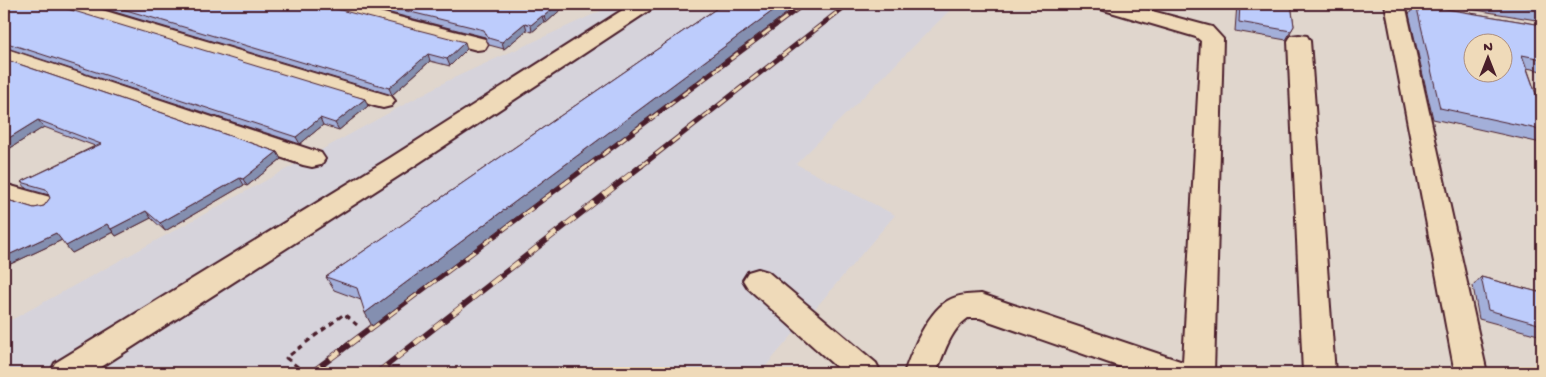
<svg xmlns="http://www.w3.org/2000/svg" width="1546" height="377" font-family="'Gochi Hand',sans-serif">
<style>
.built{fill:#d6d3db}
.lines{fill:none;stroke-linecap:round;stroke-linejoin:round}
.minor-casing{stroke:#4a1f2b;stroke-width:4}
.path{stroke:#4a1f2b;stroke-width:3;stroke-dasharray:5.5 4.5;stroke-linecap:butt}
.minor{fill:#efdab9;fill-rule:evenodd}
.rail-far1-casing{stroke:#4a1f2b;stroke-width:5}
.rail-casing{stroke:#4a1f2b;stroke-width:6}
.rail-far1{stroke:#efdab9;stroke-width:3;stroke-dasharray:10;stroke-linecap:butt}
.rail{stroke:#efdab9;stroke-width:4.5;stroke-dasharray:12;stroke-linecap:butt}
.wall{fill:#a3afd9;stroke:#4a1f2b}
.shaded-wall{fill:#848fb0;stroke:#4a1f2b}
.building{fill:#bdccfc;stroke:#4a1f2b;fill-rule:evenodd}
</style>
<rect width="100%" height="100%" fill="#e0d6cd"/>
<filter id="ink" filterUnits="userSpaceOnUse"><feTurbulence type="fractalNoise" baseFrequency=".02" numOctaves="2"/><feDisplacementMap in="SourceGraphic" scale="10" xChannelSelector="R" yChannelSelector="G"/><feConvolveMatrix kernelMatrix="1 2 1 2 8 2 1 2 1" color-interpolation-filters="sRGB"/></filter>
<g filter="url(#ink)">
<path class="built" d="M616,4H956L796,164L895,215L760,373H4V324L447,81Z"/>
<g class="lines">
<g class="minor-casing">
<g id="minor">
<path d="M51,4H82L391,96L395,101L391,106L383,108L375,106L54,8Z"/>
<path d="M315,4H348L485,39L488,44L485,49L477,50L318,8Z"/>
<path d="M632,4H656L653,8L408,170L92,373H50L55,363L390,158Z"/>
<path d="M1094,4H1126L1212,27L1223,39L1214,373H1138L980,318H968C950,330 944,354 936,373H904C912,351 928,309 951,299C961,294 970,295 981,294L1183,362L1201,41L1196,37L1097,8Z"/>
<path d="M1385,4H1405L1487,373H1455Z"/>
<path d="M1299,35L1307,36L1310,41L1335,373H1303L1288,41L1291,36Z"/>
<path d="M4,48L321,153L325,159L321,165L312,167L303,165L4,62Z"/>
<path d="M4,184L50,197L54,204L50,211L41,213L4,202Z"/>
<path d="M758,269L768,272L876,363L881,373H843L748,288L743,280L748,272Z"/>
</g>
</g>
<path class="path" d="M306,373L286,358L344,314L357,325"/>
<use href="#minor" class="minor"/>
<g class="rail-far1-casing">
<g id="rail-far1">
<path d="M586,167L804,4"/>
<path d="M640,167L848,4"/>
</g>
</g>
<g class="rail-casing">
<g id="rail">
<path d="M311,373L587,166"/>
<path d="M377,373L641,166"/>
</g>
</g>
<use href="#rail-far1" class="rail-far1"/>
<use href="#rail" class="rail"/>
</g>
<g class="wall">
<path d="M4,4L365,99L368,106L339,130L323,125L300,144L4,47Z"/>
<path d="M88,4H317L467,49L450,66L430,61L392,95Z"/>
<path d="M355,4H567L546,23L544,22L532,32L527,30L504,49L489,45L485,37Z"/>
<path d="M723,4H799L372,326L361,300L334,290L326,277Z"/>
<path d="M1237,4H1291L1294,26L1286,40L1235,31Z"/>
<path d="M1416,4L1542,25V71L1527,68L1542,111V141L1541,143L1433,119L1409,14Z"/>
<path d="M1457,4H1542V21L1458,7Z"/>
<path d="M4,59L277,152L281,159L247,186L244,185L165,231L151,218L116,236L113,232L72,253L62,240L4,267V199L34,208L44,206L50,198L49,195L27,189L21,182L95,146L44,127L4,152Z"/>
<path d="M1481,277L1542,293V336L1479,319L1473,286Z"/>
</g>
<g class="shaded-wall">
<path d="M558,4H567L546,23L544,16Z"/>
<path d="M782,4H799L372,326L365,313Z"/>
<path d="M542,16L544,22L532,32L531,25Z"/>
<path d="M525,23L527,30L504,49L502,42Z"/>
<path d="M465,42L467,49L450,66L447,59Z"/>
<path d="M428,54L430,61L392,95L389,88Z"/>
<path d="M365,99L368,106L339,130L335,123Z"/>
<path d="M320,118L323,125L300,144L296,137Z"/>
<path d="M38,120L44,127L4,152V141Z"/>
<path d="M277,152L281,159L247,186L243,179Z"/>
<path d="M240,178L244,185L165,231L160,223Z"/>
<path d="M146,211L151,218L116,236L111,229Z"/>
<path d="M107,224L113,232L72,253L66,246Z"/>
<path d="M56,233L62,240L4,267V257Z"/>
</g>
<g class="building">
<path d="M4,4H51L365,99L335,123L320,118L296,137L4,42Z"/>
<path d="M106,4H317L465,42L447,59L428,54L389,88Z"/>
<path d="M378,4H558L544,16H542L531,25L525,23L502,42L488,38L484,30Z"/>
<path d="M723,4H782L365,313L357,288L326,277Z"/>
<path d="M1240,4H1291L1294,26L1291,31L1239,22Z"/>
<path d="M1416,4L1542,25V59L1522,55L1542,111V130L1440,108ZM1474,42H1504V72H1474Z"/>
<path d="M1508,4H1542V9Z"/>
<path d="M4,59L277,152L243,179L240,178L160,223L146,211L111,229L107,224L66,246L56,233L4,257V199L34,208L44,206L50,198L46,189L21,182L101,144L38,120L4,141Z"/>
<path d="M1481,277L1542,293V325L1488,310Z"/>
</g>
</g>
<rect width="1546" height="377" fill="none" stroke="#efdab9" stroke-width="20"/>
<rect x="10" y="10" width="1526" height="357" fill="none" stroke="#4a1f2b" stroke-width="2" filter="url(#ink)"/>
<g transform="translate(1488 58)"><circle r="24" fill="#efdab9" stroke="#ad8f80"/>
<path d="M0-4L9 19L0 12L-9 19Z" fill="#4a1f2b"/>
<text y="-8" font-size="14" font-weight="bold" text-anchor="middle" fill="#4a1f2b">N</text>
</g>
</svg>
